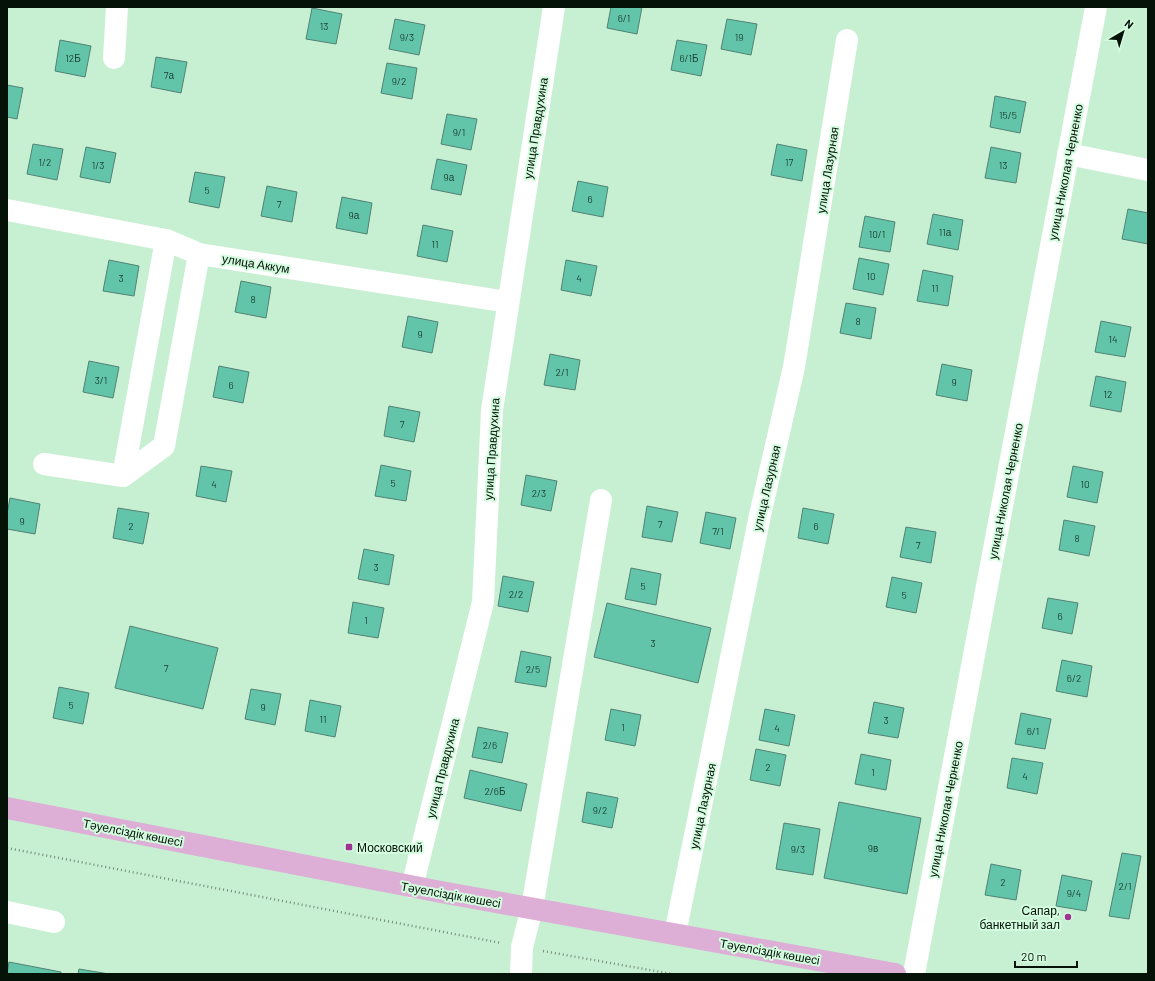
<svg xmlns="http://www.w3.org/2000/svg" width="1155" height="981" font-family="Barlow,sans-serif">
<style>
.building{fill:#62c5aa;stroke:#528274}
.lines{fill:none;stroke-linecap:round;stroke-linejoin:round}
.path{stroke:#728f7a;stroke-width:2.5;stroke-dasharray:1 3;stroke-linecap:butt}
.minor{stroke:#fff;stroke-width:22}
.major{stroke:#ddafd6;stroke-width:22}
.poi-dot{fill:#a03292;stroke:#d4fcdf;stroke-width:1.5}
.labels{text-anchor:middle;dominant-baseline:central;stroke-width:4;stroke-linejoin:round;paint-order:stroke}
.number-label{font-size:10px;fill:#1c3f30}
.street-label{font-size:12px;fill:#041208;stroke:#d4fcdf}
.poi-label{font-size:12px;fill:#041208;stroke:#d4fcdf;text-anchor:start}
</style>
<rect width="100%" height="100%" fill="#c7efd2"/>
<g class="building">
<path d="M611,7H642L637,34L607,28Z"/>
<path d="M312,8L342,14L336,44L306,39Z"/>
<path d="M395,19L425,25L419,55L389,49Z"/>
<path d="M727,19L757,24L751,55L721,49Z"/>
<path d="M60,40L91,46L85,77L55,71Z"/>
<path d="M677,40L707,45L701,76L671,70Z"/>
<path d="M156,57L187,62L181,93L151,87Z"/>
<path d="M387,63L417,68L412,99L381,93Z"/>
<path d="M7,85L23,88L17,119L7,117Z"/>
<path d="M995,96L1026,102L1020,133L990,127Z"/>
<path d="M447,114L477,119L471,150L441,144Z"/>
<path d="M33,144L63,149L57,180L27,174Z"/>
<path d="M777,144L807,150L802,181L771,175Z"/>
<path d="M86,147L116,153L110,183L80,177Z"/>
<path d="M991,147L1021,153L1016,183L985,178Z"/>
<path d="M437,159L467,165L461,195L431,189Z"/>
<path d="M195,172L225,177L219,208L189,202Z"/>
<path d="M578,181L608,187L603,217L572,211Z"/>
<path d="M267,186L297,192L292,222L261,216Z"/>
<path d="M342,197L372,203L367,234L336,228Z"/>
<path d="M1128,209L1148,213V244L1122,239Z"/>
<path d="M933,214L963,220L958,250L927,244Z"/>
<path d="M865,216L895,222L890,252L859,247Z"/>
<path d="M423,225L453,231L447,262L417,256Z"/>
<path d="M859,258L889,264L883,295L853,289Z"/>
<path d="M109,260L139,266L134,296L103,291Z"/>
<path d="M566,260L597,266L591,296L561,290Z"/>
<path d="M923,270L953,276L948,306L917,301Z"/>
<path d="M241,281L271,287L266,318L235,312Z"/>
<path d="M846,303L876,308L871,339L840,333Z"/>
<path d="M408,316L438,322L432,353L402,347Z"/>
<path d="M1101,321L1131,327L1125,357L1095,352Z"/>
<path d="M550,354L580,360L575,390L544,385Z"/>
<path d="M89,361L119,367L113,398L83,392Z"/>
<path d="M942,364L972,370L967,401L936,395Z"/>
<path d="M219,366L249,372L243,403L213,397Z"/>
<path d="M1096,376L1126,382L1121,412L1090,406Z"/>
<path d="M389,406L420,412L414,442L384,436Z"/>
<path d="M381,465L411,471L406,501L375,496Z"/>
<path d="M201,466L232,471L226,502L196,496Z"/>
<path d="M1073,466L1103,472L1097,503L1067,497Z"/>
<path d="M526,475L557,481L551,511L521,505Z"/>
<path d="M10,498L40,504L35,534L7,529V514Z"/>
<path d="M647,506L678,512L672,542L642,537Z"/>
<path d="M118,508L149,513L143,544L113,538Z"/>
<path d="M803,508L834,514L828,544L798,538Z"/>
<path d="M706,512L736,518L730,549L700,543Z"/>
<path d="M1064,520L1095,526L1089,556L1059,550Z"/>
<path d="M906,527L936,532L931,563L900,557Z"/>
<path d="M364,549L394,555L389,585L358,579Z"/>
<path d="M631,568L661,574L656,605L625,599Z"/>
<path d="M503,576L534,582L528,612L498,606Z"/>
<path d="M892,577L922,583L916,613L886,607Z"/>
<path d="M1048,598L1078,603L1072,634L1042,628Z"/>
<path d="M353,602L384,608L378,638L348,633Z"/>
<path d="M607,603L711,628L698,683L594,657Z"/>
<path d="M130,626L218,648L203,709L115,688Z"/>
<path d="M521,651L551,657L546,687L515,682Z"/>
<path d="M1062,660L1092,666L1087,697L1056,691Z"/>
<path d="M59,687L89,693L83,724L53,718Z"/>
<path d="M251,689L281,694L275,725L245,719Z"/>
<path d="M310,700L341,706L335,737L305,731Z"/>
<path d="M874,702L904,708L898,738L868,733Z"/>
<path d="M611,709L641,715L635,746L605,740Z"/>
<path d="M765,709L795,715L789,746L759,740Z"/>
<path d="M1021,713L1051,719L1045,749L1015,744Z"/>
<path d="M478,727L508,733L502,763L472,757Z"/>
<path d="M756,749L786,755L780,786L750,780Z"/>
<path d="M861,754L891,760L886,790L855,784Z"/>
<path d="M1012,758L1043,763L1037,794L1007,788Z"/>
<path d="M470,770L527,784L521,811L464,798Z"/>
<path d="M587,792L618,798L612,828L582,822Z"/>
<path d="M839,802L921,818L907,894L824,878Z"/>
<path d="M784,823L820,829L813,875L776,869Z"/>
<path d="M1122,853L1141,856L1129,919L1109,916Z"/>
<path d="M991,864L1021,870L1016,900L985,895Z"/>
<path d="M1062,875L1092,881L1086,911L1056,906Z"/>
<path d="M9,962L61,972V974H7Z"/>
<path d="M79,969L109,974H78Z"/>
</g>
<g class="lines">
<g class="path">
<path d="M7,848L501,943"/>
<path d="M543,951L672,974"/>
</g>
<g class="minor">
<path d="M114,58L117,7"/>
<path d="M1068,154L1148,170"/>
<path d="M7,210L166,240L199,254L508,302"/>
<path d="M44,464L123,476L166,240"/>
<path d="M123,476L164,446L199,254"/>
<path d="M412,887L483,602L492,410L554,7"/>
<path d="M7,912L54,922"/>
<path d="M675,934L760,515L794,367L847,40"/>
<path d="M521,974L522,947L532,908L601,500"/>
<path d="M914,974L1096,7"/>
</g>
<path class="major" d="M7,808L441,892L895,974"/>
</g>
<g class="poi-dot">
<rect x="345" y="843" width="8" height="8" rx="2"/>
<circle cx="1068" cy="917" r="4"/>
</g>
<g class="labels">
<g class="number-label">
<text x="624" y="18">6/1</text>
<text x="324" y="26">13</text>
<text x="407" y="37">9/3</text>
<text x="739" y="37">19</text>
<text x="73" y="58">12Б</text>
<text x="689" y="58">6/1Б</text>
<text x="169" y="75">7а</text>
<text x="399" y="81">9/2</text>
<text x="1008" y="115">15/5</text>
<text x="459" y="132">9/1</text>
<text x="45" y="162">1/2</text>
<text x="789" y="162">17</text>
<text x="98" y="165">1/3</text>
<text x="1003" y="165">13</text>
<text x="449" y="177">9а</text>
<text x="207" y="190">5</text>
<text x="590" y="199">6</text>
<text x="279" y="204">7</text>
<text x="354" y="215">9а</text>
<text x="945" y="232">11а</text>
<text x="877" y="234">10/1</text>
<text x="435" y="244">11</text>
<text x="871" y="276">10</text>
<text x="121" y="278">3</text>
<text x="579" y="278">4</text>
<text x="935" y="288">11</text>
<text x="253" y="299">8</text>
<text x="858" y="321">8</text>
<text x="420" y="334">9</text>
<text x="1113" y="339">14</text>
<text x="562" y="372">2/1</text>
<text x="101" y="380">3/1</text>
<text x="954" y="382">9</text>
<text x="231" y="385">6</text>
<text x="1108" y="394">12</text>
<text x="402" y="424">7</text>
<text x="393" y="483">5</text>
<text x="214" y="484">4</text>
<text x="1085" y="484">10</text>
<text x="539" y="493">2/3</text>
<text x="22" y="521">9</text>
<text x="660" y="524">7</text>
<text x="131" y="526">2</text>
<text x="816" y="526">6</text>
<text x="718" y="531">7/1</text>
<text x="1077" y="538">8</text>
<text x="918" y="545">7</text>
<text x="376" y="567">3</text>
<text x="643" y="586">5</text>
<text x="516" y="594">2/2</text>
<text x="904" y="595">5</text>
<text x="1060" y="616">6</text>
<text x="366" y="620">1</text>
<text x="653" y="643">3</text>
<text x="166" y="668">7</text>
<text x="533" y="669">2/5</text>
<text x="1074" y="678">6/2</text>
<text x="71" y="705">5</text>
<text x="263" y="707">9</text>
<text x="323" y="719">11</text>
<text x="886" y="720">3</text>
<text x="623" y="727">1</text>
<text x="777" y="728">4</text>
<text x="1033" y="731">6/1</text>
<text x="490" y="745">2/6</text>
<text x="768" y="767">2</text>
<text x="873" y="772">1</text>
<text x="1025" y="776">4</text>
<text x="495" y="791">2/6Б</text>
<text x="600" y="810">9/2</text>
<text x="873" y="848">9в</text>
<text x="798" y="849">9/3</text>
<text x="1003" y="882">2</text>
<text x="1125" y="886">2/1</text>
<text x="1074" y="893">9/4</text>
</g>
<g class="street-label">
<text transform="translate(535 128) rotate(-81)">улица Правдухина</text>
<text transform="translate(827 170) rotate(-81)">улица Лазурная</text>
<text transform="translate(1065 172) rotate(-79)">улица Николая Черненко</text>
<text transform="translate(256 263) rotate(9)">улица Аккум</text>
<text transform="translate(491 449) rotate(-86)">улица Правдухина</text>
<text transform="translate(766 488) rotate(-77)">улица Лазурная</text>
<text transform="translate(1005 491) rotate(-79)">улица Николая Черненко</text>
<text transform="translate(442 768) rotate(-76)">улица Правдухина</text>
<text transform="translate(702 806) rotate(-78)">улица Лазурная</text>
<text transform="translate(945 809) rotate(-79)">улица Николая Черненко</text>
<text transform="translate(133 832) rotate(11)">Тәуелсіздік көшесі</text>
<text transform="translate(451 894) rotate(10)">Тәуелсіздік көшесі</text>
<text transform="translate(770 951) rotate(10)">Тәуелсіздік көшесі</text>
</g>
<g class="poi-label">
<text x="357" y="847">Московский</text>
<text x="1060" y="910" text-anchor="end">Сапар,<tspan x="1060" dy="14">банкетный зал</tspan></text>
</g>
</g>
<rect width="1155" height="981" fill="none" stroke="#041208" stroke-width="16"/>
<g transform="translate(1123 32) rotate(38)" stroke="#d4fcdf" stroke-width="3" paint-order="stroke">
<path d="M0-3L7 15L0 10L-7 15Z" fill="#041208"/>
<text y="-6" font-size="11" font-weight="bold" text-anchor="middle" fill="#041208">N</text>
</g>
<path d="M1015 961v6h62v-6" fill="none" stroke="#041208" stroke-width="2"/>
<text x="1021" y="961" font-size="12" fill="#041208" stroke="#d4fcdf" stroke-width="3" paint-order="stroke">20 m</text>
</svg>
